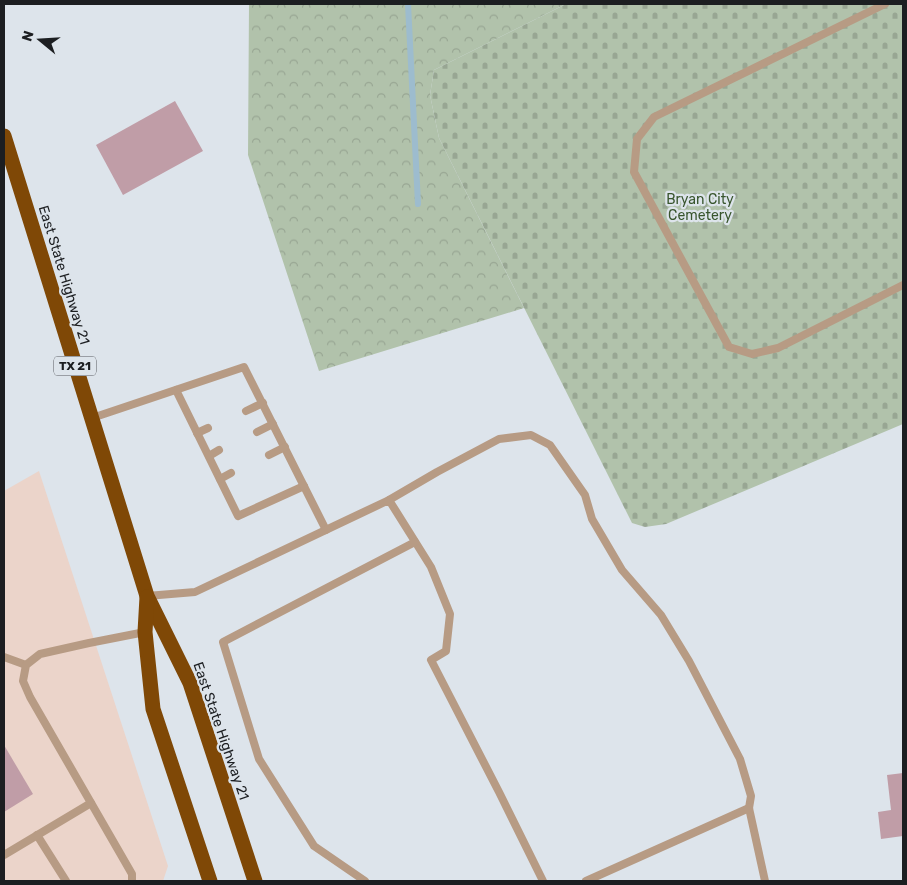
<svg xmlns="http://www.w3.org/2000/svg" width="907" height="885" font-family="Rubik,sans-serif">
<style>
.commercial{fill:#ebd4ca}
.forest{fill:url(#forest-crowns)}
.cemetery{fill:url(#cemetery-stones)}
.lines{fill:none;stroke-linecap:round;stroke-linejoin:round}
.stream{stroke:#9dbcce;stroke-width:6}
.building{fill:#c09da7}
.lane{stroke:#b79b84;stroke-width:8}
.highway{stroke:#7f4806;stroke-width:15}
.labels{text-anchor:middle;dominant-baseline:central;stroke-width:4.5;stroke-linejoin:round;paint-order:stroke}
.shield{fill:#dde4eb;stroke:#56595e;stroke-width:1}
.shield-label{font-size:12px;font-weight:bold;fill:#1c1e21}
.park-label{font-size:14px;fill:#38552d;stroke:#dde4eb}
.street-label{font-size:14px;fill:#1c1e21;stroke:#dde4eb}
</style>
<defs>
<pattern id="forest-crowns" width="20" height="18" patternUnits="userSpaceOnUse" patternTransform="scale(1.25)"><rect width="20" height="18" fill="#b1c2ab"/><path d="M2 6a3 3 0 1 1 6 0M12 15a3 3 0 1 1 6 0" fill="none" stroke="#98a693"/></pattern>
<pattern id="cemetery-stones" width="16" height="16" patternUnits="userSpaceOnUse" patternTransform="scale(1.25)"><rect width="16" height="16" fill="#b1c2ab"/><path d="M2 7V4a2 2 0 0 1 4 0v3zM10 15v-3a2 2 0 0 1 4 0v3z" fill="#98a693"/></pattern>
</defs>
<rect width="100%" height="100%" fill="#dde4eb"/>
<path class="commercial" d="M39,471L168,866L163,881H4V491Z"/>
<path class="forest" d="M249,4H566L434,70L430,95L439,138L524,308L319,371L248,155Z"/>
<path class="cemetery" d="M566,4H903V424L666,524L645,527L632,523L439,138L430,95L434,70Z"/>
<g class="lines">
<path class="stream" d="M408,4L418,204"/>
</g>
<g class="building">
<path d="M175,101L203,151L123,195L96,145Z"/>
<path d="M4,745L33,794L4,812Z"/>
<path d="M903,773V836L881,839L878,812L891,810L887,775Z"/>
</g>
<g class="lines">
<g class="lane">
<path d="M885,4L654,117L637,139L634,172L729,347L752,354L778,348L903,285"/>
<path d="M176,390L238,516L304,486"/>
<path d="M246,411L263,403"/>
<path d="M92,418L244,367L326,530"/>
<path d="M257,432L273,424"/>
<path d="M197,433L208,428"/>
<path d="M269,455L285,447"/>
<path d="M209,456L219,450"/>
<path d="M220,479L231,473"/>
<path d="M389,500L437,472L499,439L531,435L550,445L585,495L592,519L622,570L661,615L689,661L740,759L751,796L749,808L765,881"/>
<path d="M147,596L195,592L389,500L431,567L450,614L446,651L431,660L499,792L543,881"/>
<path d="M4,657L26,665"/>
<path d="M37,835L66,881"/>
<path d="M4,855L91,803"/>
<path d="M132,881V874L30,697L23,681L26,665L40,654L89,643L145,632"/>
<path d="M365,881L314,846L259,759L223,642L415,542"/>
<path d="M586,881L749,808"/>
</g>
<g class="highway">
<path d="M4,136L147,596L190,683L255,881"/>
<path d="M147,597L145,632L153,709L210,881"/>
</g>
</g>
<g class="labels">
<rect class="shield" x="54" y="356.5" width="42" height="19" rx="4"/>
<g class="shield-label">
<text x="75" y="366">TX 21</text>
</g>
<g class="park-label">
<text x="700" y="199">Bryan City<tspan x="700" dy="16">Cemetery</tspan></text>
</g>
<g class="street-label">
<text transform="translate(64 275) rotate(73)">East State Highway 21</text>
<text transform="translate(221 731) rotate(71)">East State Highway 21</text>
</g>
</g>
<rect width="907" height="885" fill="none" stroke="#1c1e21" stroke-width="10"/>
<g transform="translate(40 40) rotate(288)" stroke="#dde4eb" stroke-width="4" paint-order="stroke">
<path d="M0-4L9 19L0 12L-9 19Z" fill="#1c1e21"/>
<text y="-8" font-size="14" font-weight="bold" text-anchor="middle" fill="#1c1e21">N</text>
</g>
</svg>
